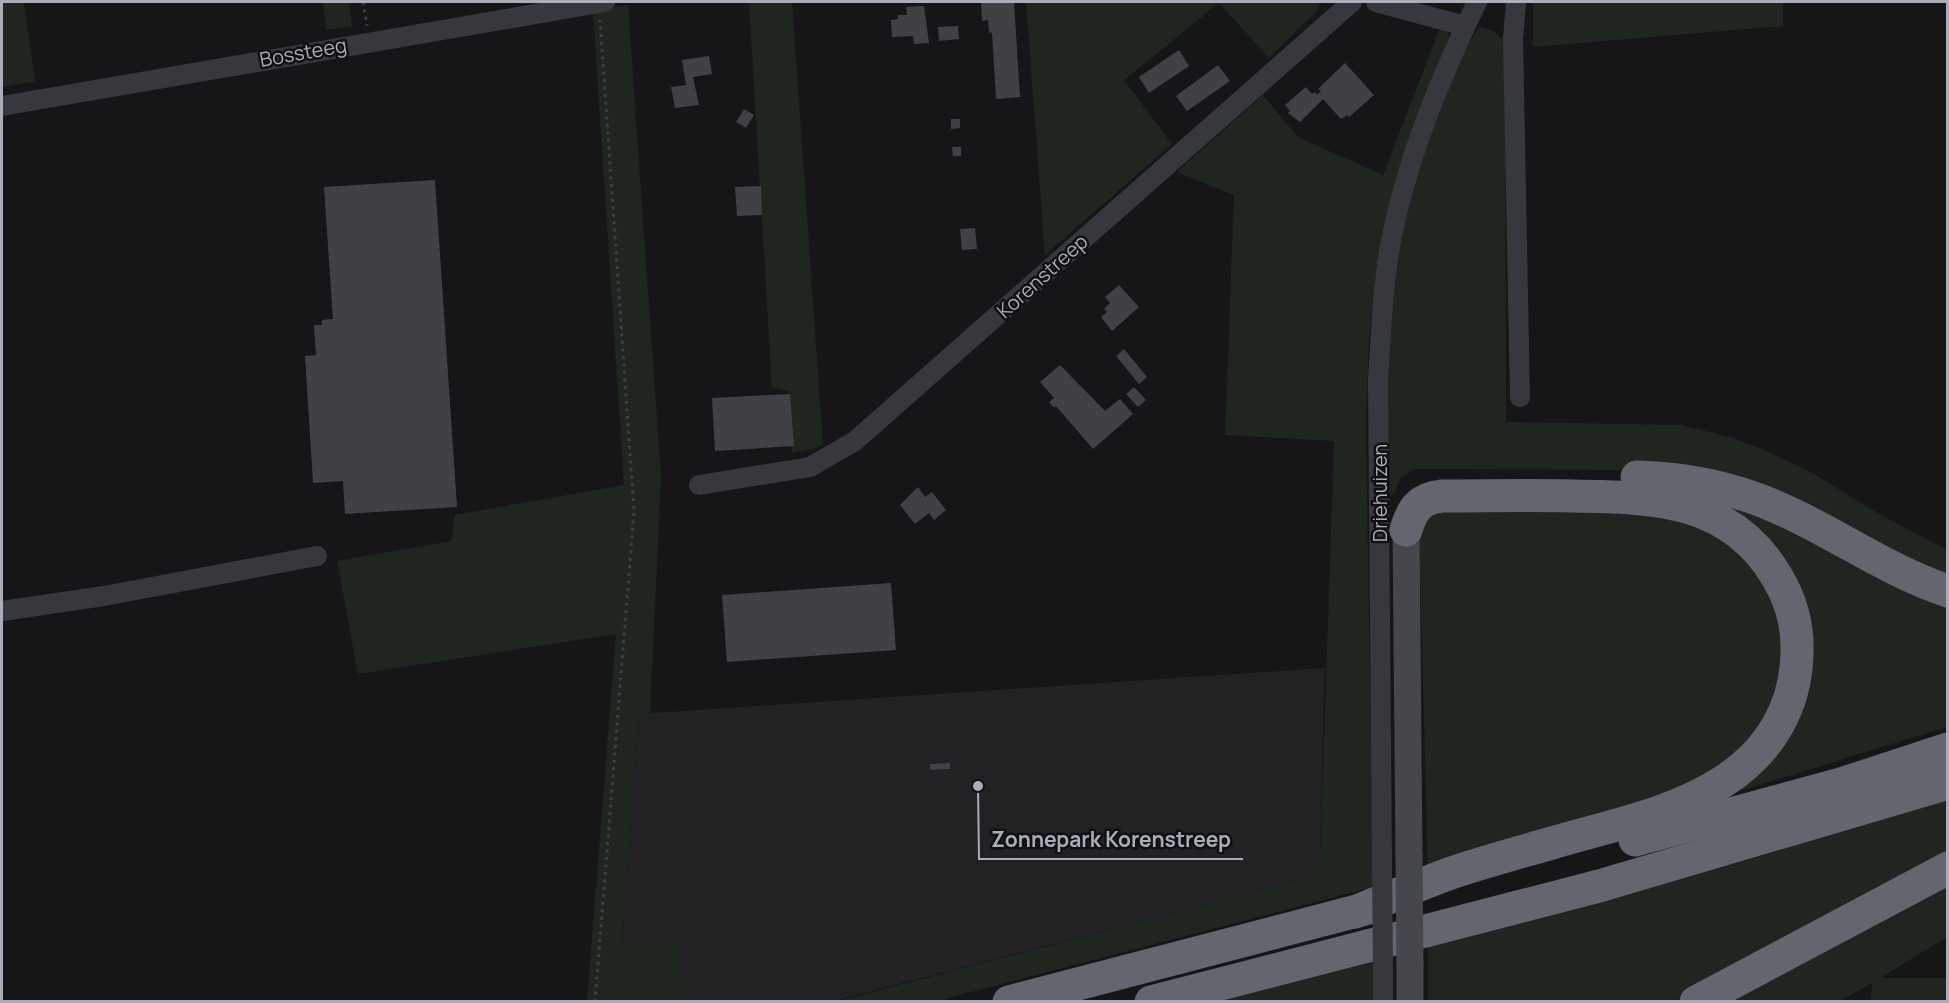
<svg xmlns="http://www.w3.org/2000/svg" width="1949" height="1003" font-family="Manrope,sans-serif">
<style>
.built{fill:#222225}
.green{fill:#1e261f}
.building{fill:#404145}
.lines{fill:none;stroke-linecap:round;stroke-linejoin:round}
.path{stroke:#3d3f44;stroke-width:3;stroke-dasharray:3 4.5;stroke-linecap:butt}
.street{stroke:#37383d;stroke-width:20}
.secondary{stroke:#45474d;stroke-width:27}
.highway{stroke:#63666e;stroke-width:33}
.street-bridge{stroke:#37383d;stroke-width:20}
.secondary-bridge{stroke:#45474d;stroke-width:27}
.labels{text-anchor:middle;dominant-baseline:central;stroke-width:5;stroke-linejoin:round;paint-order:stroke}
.street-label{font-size:20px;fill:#a8adb8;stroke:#111113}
.leader{fill:none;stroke:#a8adb8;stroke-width:2}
.callout-dot{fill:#a8adb8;stroke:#111113;stroke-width:2}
.callout-label{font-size:21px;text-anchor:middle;font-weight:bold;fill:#a8adb8;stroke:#111113;stroke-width:5;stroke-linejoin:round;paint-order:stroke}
</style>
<rect width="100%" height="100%" fill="#161618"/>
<path class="built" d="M1325,668L1320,857L1311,877L834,1001H683L681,943H622L639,714Z"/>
<g class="green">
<path d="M2,2H28L24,3L35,81L2,87Z"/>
<path d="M323,2H349L352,26L326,30Z"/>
<path d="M749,2H792L823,444L817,448L792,453L789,391L772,388Z"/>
<path d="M1026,2H1320L1318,10L1269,58L1219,3L1124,80L1172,144L1045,255Z"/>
<path d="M1533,2H1783V26L1533,47Z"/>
<path d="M628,5L661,477L650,714H639L622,943H682L683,1001H587L616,634L358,674L337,561L451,541L455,515L624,485L593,11Z"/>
<path d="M1441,25L1448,32L1450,43L1376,284L1369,339L1366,424L1373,887L937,1001L834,1002L1311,877L1320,857L1334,441L1225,435L1234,195L1177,172L1263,95L1298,137L1383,175Z"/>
<path d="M1479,27L1494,31L1505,42L1506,422L1681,425L1733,438L1762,449L1809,471L1874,511L1947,550V583L1640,470L1415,469L1400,479L1394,495H1389L1386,300L1412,178L1460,57Z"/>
<path d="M1705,492L1947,596V727L1688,807L1757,764L1798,603Z"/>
<path d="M1604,501L1723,530L1785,610L1778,710L1714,777L1428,873L1419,533L1423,521L1437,507Z"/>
<path d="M1947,799V853L1674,1001L1428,1002V943L1754,858Z"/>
<path d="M1947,879V937L1880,978H1947V1001H1871L1872,983L1840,1001L1721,1002Z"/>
<path d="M1373,957V1001H1206Z"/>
</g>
<g class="building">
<path d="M981,2H1014L1020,97L996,99L992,32L989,33L988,20L982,21Z"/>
<path d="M924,6L929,43L914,44L913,36L892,37L891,20L898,19V15H907L906,7Z"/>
<path d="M958,26L959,39L939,41L938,27Z"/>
<path d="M1179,50L1189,66L1149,93L1139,77Z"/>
<path d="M709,56L712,74L693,77L699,105L675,108L671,87L686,85L682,60Z"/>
<path d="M1345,63L1374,95L1349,117L1347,115L1341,119L1323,99L1300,122L1288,113L1290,111L1285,105L1293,98L1306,87L1312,94L1315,92L1317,95L1321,91L1318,89Z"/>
<path d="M1218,65L1230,81L1187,111L1176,96Z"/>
<path d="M744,109L754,115L746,128L736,122Z"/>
<path d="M951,119H960V128L951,129Z"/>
<path d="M952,147H961V156H953Z"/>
<path d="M435,180L457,507L345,514L343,481L313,483L305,356L316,355L314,325H322V320L333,319L324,187Z"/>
<path d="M761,186L762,215L737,216L735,187Z"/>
<path d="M975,228L977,249L962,250L960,229Z"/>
<path d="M1119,285L1139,307L1112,331L1101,317L1107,312L1104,309L1110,303L1105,297Z"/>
<path d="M1124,349L1147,377L1139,384L1116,356Z"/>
<path d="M1060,365L1105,411L1120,399L1133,414L1093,449L1056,406L1054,408L1049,402L1054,398L1040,382Z"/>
<path d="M1134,387L1146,400L1138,407L1126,394Z"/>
<path d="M790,394L794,446L715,451L712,398Z"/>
<path d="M918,487L925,497L932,492L946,510L934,520L929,513L915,524L900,505Z"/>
<path d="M891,583L896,650L727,662L722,595Z"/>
<path d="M950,763V769L930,770V764Z"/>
</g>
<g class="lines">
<g class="path">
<path d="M363,2L367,26"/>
<path d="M595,1002L634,511L600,20"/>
</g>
<g class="street">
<path d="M1376,2L1465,26"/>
<path d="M1516,2L1513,39L1520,397"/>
<path d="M2,106L605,2"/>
<path d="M699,485L810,467L855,441L1352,2"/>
<path d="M2,611L104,596L317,556"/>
<path d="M1382,862L1378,380C1381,337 1382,294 1389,252C1404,165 1439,81 1477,2"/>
<path d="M1383,972V1002"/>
</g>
<g class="secondary">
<path d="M1406,530L1409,855"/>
<path d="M1410,965V1002"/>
</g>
<g class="highway">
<path d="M1637,477C1676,478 1717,485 1754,498C1821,522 1879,568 1948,591"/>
<path d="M1635,840L1841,784L1948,749"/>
<path d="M1355,912C1389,898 1422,883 1457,871C1488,861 1520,852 1552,843C1609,826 1674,814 1724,781C1770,751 1796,707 1797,653C1798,626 1791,600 1777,577C1731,498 1652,497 1572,496C1528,495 1485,496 1442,496C1420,498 1412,509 1406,530"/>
<path d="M1009,1002L1376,906"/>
<path d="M1151,1002L1599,886L1948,783"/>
<path d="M1696,1002L1948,868"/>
</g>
<path class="street-bridge" d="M1382,862L1383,972"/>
<path class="secondary-bridge" d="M1409,855L1410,965"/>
</g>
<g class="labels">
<g class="street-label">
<text transform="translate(303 52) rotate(-10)">Bossteeg</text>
<text transform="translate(1042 276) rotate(-42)">Korenstreep</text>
<text transform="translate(1379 493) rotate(-90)">Driehuizen</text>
</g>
</g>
<path class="leader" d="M978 786L979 859H1243"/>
<circle class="callout-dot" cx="978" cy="786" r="6"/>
<g class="callout-label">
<text x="1111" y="847">Zonnepark Korenstreep</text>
</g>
<rect width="1949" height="1003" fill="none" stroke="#a8adb8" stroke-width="6"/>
</svg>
